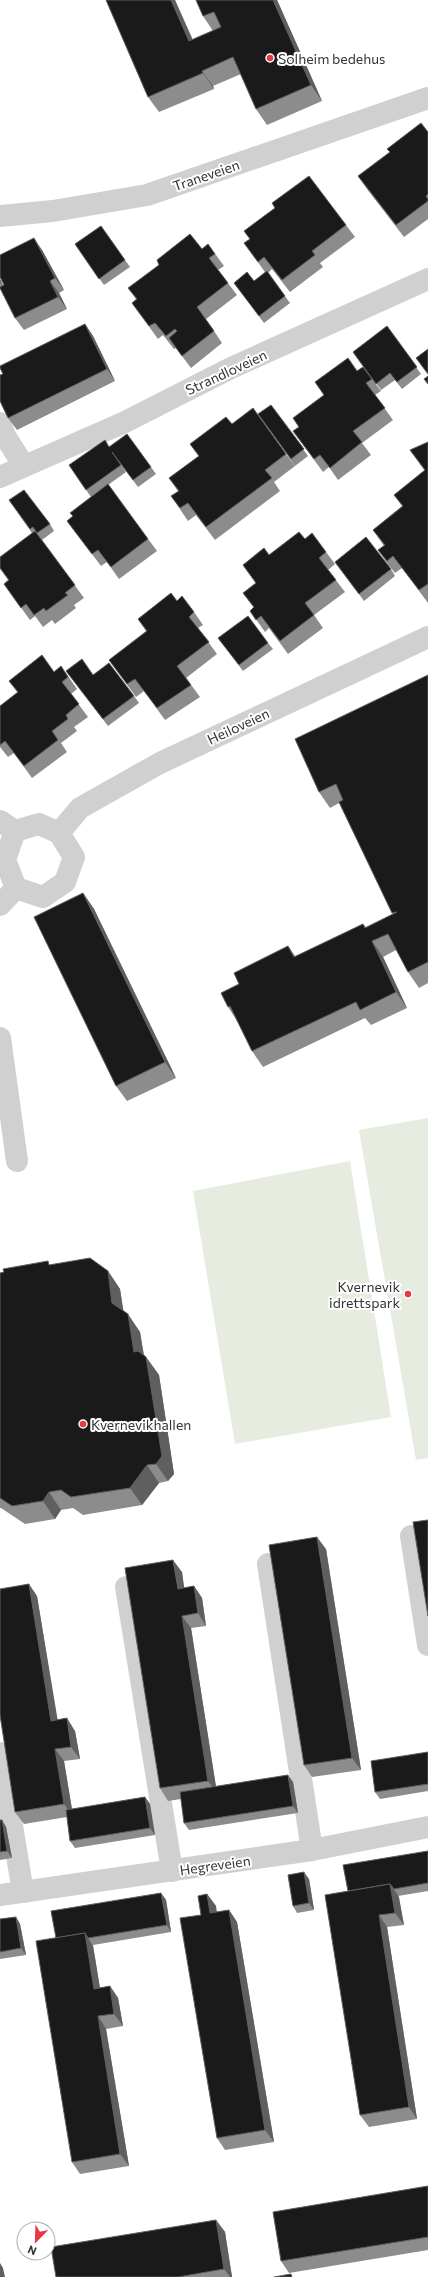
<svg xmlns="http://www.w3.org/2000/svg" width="428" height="2277" font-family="Commissioner,sans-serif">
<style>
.green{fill:#e6ecdf}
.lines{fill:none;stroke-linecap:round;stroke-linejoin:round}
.minor{stroke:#d0d0d0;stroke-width:22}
.wall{fill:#8c8c8c}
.shaded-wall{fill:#5f5f5f}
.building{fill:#1a1a1a;stroke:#5f5f5f}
.poi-dot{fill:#e63946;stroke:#fff;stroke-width:1.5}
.labels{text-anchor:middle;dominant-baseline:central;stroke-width:4;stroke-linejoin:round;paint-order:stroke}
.poi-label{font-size:14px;fill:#333;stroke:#fff;text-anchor:start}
.street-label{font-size:14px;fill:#333;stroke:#fff}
</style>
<rect width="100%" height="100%" fill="#fff"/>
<g class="green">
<path d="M428,1118V1458L416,1460L359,1130Z"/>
<path d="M350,1161L391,1417L235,1444L193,1191Z"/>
</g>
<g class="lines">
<g class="minor">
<path d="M0,216L53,211L147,195L428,98"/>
<path d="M0,423L5,436L24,466"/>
<path d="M0,477L125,422L231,368L428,279"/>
<path d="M0,821L15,831"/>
<path d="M39,824L59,833L74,857L65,882L43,897L16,888L5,860L15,831Z"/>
<path d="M59,833L80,808L160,763L428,637"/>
<path d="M0,905L16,888"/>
<path d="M0,1038L17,1161"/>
<path d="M411,1536L428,1645"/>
<path d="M268,1564L312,1850"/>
<path d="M126,1587L172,1871"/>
<path d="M0,1753L23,1892"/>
<path d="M0,1895L312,1850L428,1827"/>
</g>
</g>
<g class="wall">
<path d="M106,0H175L193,40L213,31L203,16L196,0H277L322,101L267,125L256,109L241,74L213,86L214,89L159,112L148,97Z"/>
<path d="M428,132V219L404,237L367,189L358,176Z"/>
<path d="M346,225L355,237L320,263L323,267L290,292L272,269L268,273L290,303L264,323L234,283L254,281L265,272L244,243L250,239L244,231Z"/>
<path d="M101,226L130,267L104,285L75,244Z"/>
<path d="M208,244L224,266L218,270L237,295L206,319L222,343L191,368L176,348L174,349L163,335L158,339L132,303L136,299L128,288L202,249Z"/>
<path d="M42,250L64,290L59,293L67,309L24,330L15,318L1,290H0V279L3,286Z"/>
<path d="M85,324L93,336L115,381L17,430L8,418Z"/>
<path d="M387,326L421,374L402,389L395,380L381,390L353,352Z"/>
<path d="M357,371L372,379L381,391L375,395L393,420L362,443L371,455L338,480L329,467L323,472L293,431L299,427Z"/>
<path d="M271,405L308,456L295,466L258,414Z"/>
<path d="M232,424L286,454L295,466L274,482L280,491L215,540L196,515L188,521L171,496L178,491L169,478L199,456Z"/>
<path d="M127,434L156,474L138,487L117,459L126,472L108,485L157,551L119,579L107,562L101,566L67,521L73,516L100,490L91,497L69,465L109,447Z"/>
<path d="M428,442V603L402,568L395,573L387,563L378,550L384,546L373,530L402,506L394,495L425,471L410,450Z"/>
<path d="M9,500L50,524L54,531L42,540L84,598L74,605L76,608L55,624L52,620L43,627L35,616L30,620L4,584L8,580L0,568L32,533Z"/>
<path d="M305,539L326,552L335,564L328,570L345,592L314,615L323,628L288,654L269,628L265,632L250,611L254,608L243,593L256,583L243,565L269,555Z"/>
<path d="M335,562L391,569L395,576L364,601Z"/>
<path d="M177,601L194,612L203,625L198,628L217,654L186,678L200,697L165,720L144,691L136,697L109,660L146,631L138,619Z"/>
<path d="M218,638L268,643L273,649L243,671Z"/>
<path d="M61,666L77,689L71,694L88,717L74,727L77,731L61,743L67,752L32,778L14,753L8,757L0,747V706L18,693L9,681L54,672Z"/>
<path d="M66,671L93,675L134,696L139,703L108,726Z"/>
<path d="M428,675V983L419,988L408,972L396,950L383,957L407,1008L371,1025L365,1018L263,1067L252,1051L236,1019L228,1007L296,957L363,924L366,927L393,914L339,803L330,808L319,792Z"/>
<path d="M83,893L94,909L176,1078L127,1101L116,1086Z"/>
<path d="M51,1265L108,1271L120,1289L123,1311L140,1332L144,1355L146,1357L159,1375L174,1474L168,1481L159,1483L142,1505L83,1515L73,1508L61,1510L55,1519L25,1524L1,1508H0V1273Z"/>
<path d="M326,1549L361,1770L312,1777L304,1765Z"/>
<path d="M182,1572L184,1588L194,1586L202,1598L206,1626L191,1628L216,1787L293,1782L298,1813L189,1830L184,1823L181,1799L168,1801L160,1788Z"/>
<path d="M37,1596L57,1720L75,1731L80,1759L64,1761L72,1809L145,1797L150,1804L155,1835L75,1848L70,1841L67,1817L24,1824L15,1812Z"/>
<path d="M428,1752V1791L380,1799L375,1792Z"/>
<path d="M0,1820H2L6,1827L12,1858L0,1860Z"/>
<path d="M428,1851V1891L398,1896L404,1925L387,1927L417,2119L369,2127L360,2115L348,1891Z"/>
<path d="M309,1879L314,1910L297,1913L293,1906Z"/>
<path d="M161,1893L166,1900L171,1932L93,1945L100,1988L110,1986L118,1998L123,2026L106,2029L129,2166L80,2174L72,2162L56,1938Z"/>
<path d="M207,1894L216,1906V1912L229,1910L237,1922L274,2142L225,2150L217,2138L201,1915Z"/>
<path d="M16,1917L20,1924L26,1955L0,1959V1919Z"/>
<path d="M428,2186V2250L289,2273L281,2261Z"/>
<path d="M216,2220L225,2232L232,2277H56Z"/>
</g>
<g class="shaded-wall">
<path d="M171,0H175L200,57L189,41Z"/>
<path d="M273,0H277L322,101L311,85Z"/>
<path d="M202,71L213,86L214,89L203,73Z"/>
<path d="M34,238L42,250L64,290L55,278Z"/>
<path d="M0,279L4,288L0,282Z"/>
<path d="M50,281L59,293L67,309L58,297Z"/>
<path d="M85,324L93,336L115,381L107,369Z"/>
<path d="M83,893L94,909L176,1078L165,1062Z"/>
<path d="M372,941L383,957L407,1008L396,992Z"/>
<path d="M288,946L299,962L294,957Z"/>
<path d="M108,1271L120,1289L125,1321L112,1303Z"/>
<path d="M128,1314L140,1332L146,1370L134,1352Z"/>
<path d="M146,1357L159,1375L174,1474L168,1481L156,1464Z"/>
<path d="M147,1465L159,1483L142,1505L130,1488Z"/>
<path d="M49,1492L61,1510L55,1519L43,1501Z"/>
<path d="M317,1537L326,1549L361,1770L352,1758Z"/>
<path d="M173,1560L182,1572L186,1601L178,1589Z"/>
<path d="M29,1584L37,1596L60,1734L51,1721Z"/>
<path d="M194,1586L202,1598L206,1626L198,1613Z"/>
<path d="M182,1616L191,1628L217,1793L208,1781Z"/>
<path d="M67,1718L75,1731L80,1759L71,1747Z"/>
<path d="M55,1749L64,1761L73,1816L64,1804Z"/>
<path d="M288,1775L293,1782L298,1813L293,1806Z"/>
<path d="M145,1797L150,1804L155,1835L150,1828Z"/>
<path d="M2,1820L6,1827L12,1858L7,1851Z"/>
<path d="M304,1872L309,1879L314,1910L309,1903Z"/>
<path d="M390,1884L399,1897L404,1925L395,1913Z"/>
<path d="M161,1893L166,1900L171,1932L167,1925Z"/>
<path d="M207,1894L216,1906L219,1926L210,1913Z"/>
<path d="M229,1910L237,1922L274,2142L265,2130Z"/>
<path d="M379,1915L387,1927L417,2119L409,2107Z"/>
<path d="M16,1917L20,1924L26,1955L21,1948Z"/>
<path d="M85,1933L93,1946L102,2001L94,1989Z"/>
<path d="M110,1986L118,1998L123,2026L114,2014Z"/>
<path d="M98,2016L106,2029L129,2166L120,2154Z"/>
<path d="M216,2220L225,2232L232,2277H230L224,2269Z"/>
<path d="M0,2263L3,2268L5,2277H0Z"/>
</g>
<g class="building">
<path d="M106,0H171L189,41L221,27L214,12L203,16L196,0H273L311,85L256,109L233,57L202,71L203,73L148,97Z"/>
<path d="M421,123L428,132V194L426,196L428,199V201L396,225L358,176L390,152L387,149Z"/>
<path d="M309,176L346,225L312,251L315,255L282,280L264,257L258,262L244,243L250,239L244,231L275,208L272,203Z"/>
<path d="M101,226L125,260L99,279L75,244Z"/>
<path d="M190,234L202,249L208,244L215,254L209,258L228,283L197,307L214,331L182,356L169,338L177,331L175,329L166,336L155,323L149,326L132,303L137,299L128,288L159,265L157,260Z"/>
<path d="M34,238L55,278L50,281L58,297L15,318L0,288V287L4,285L0,277V255Z"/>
<path d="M267,271L285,296L259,316L234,283L247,272L254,281Z"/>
<path d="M85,324L107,369L8,418L0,401V375L3,374L0,368V366Z"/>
<path d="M387,326L417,367L397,382L390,373L376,384L353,352Z"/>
<path d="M428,349V374L416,358Z"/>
<path d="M348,358L357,371L363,367L372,379L366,383L385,408L353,431L362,442L330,468L320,455L314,459L293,431L299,427L293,418L324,395L315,382Z"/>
<path d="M428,376V384L424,379Z"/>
<path d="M271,405L304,449L291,459L258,414Z"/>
<path d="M253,408L286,454L265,470L272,478L206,527L188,503L180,508L171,496L179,491L169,478L199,456L190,444L226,417L232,424Z"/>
<path d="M127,434L151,467L133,480L112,452L121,465L86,490L69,465L105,440L109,447Z"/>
<path d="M428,442V584L419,590L393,556L387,561L378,550L385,545L373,530L403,506L394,495L425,470L410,450Z"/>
<path d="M108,484L148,539L111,567L98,550L92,554L67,521L73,516L70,513Z"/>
<path d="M24,490L50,524L37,533L33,527L30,529L9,500Z"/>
<path d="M35,531L75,585L65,593L68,595L46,611L44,608L34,615L26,604L21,608L4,584L9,580L0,568V557Z"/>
<path d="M299,532L305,539L312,533L326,552L319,558L336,580L305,603L314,615L280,641L261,616L256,620L250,611L254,607L243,593L256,583L243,565L264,548L269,555Z"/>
<path d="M366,537L391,569L359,594L335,562Z"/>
<path d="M171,593L177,601L182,596L194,612L189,617L209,642L177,666L191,685L157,708L135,679L127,684L109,660L147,631L138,619Z"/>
<path d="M248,616L268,643L239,665L218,638Z"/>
<path d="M42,655L54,672L61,666L68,677L62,682L79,704L66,715L68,719L52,731L58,740L24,766L5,741L0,745V706L18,692L9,681Z"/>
<path d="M82,659L93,675L109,663L134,696L103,719L66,671Z"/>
<path d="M428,675V962L408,972L388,934L372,941L396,992L360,1010L356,1002L252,1051L230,1006L228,1007L221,993L239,984L234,973L288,946L294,957L363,924L365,928L397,912L392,913L339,802L343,800L336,784L319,792L295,739Z"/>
<path d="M83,893L165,1062L116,1086L34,917Z"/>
<path d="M90,1258L108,1271L112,1303L128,1314L134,1352L138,1351L146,1357L162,1456L156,1464L147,1465L130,1488L71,1497L61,1490L49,1492L43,1501L12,1506L0,1498V1273L4,1272L3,1269L48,1261L49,1265Z"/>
<path d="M428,1520V1616L413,1522Z"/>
<path d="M317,1537L352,1758L304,1765L269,1545Z"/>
<path d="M173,1560L178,1589L194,1586L198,1613L182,1616L208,1781L160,1788L125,1568Z"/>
<path d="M29,1584L51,1721L67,1718L71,1747L55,1749L64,1804L15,1812L0,1715V1589Z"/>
<path d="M428,1752V1784L375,1792L371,1761Z"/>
<path d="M288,1775L293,1806L184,1823L180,1792Z"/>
<path d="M145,1797L150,1828L70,1841L66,1810Z"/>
<path d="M0,1820H2L7,1851L0,1852Z"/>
<path d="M428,1851V1883L394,1889L390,1884L348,1891L343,1865Z"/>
<path d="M304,1872L309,1903L293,1906L288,1875Z"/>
<path d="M390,1884L395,1913L379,1915L409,2107L360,2115L325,1895Z"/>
<path d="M161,1893L167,1925L88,1938L85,1933L56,1938L51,1911Z"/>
<path d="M207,1894L210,1913L229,1910L265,2130L217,2138L180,1918L201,1915L198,1896Z"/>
<path d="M16,1917L21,1948L0,1952V1919Z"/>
<path d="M85,1933L94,1989L110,1986L114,2014L98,2016L120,2154L72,2162L36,1941Z"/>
<path d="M428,2186V2237L281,2261L273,2212Z"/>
<path d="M216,2220L224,2269L178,2277H56L51,2247Z"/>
<path d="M291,2274L292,2277H274Z"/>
</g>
<g class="poi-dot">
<circle cx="270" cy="58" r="4"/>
<circle cx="408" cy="1294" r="4"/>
<circle cx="83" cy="1424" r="4"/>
</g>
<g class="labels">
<g class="poi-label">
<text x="278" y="58">Solheim bedehus</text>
<text x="400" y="1286" text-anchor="end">Kvernevik<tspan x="400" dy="16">idrettspark</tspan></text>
<text x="91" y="1424">Kvernevikhallen</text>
</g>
<g class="street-label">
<text transform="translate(206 175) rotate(-19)">Traneveien</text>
<text transform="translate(226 372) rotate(-25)">Strandloveien</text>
<text transform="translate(238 726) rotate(-25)">Heiloveien</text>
<text transform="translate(215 1865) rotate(-8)">Hegreveien</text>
</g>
</g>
<g transform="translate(36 2241) rotate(203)"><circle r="19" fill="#ffffff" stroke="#adadad"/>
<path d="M0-3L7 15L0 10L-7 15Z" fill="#e63946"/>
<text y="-6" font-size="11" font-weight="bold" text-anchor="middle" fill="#333333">N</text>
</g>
</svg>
